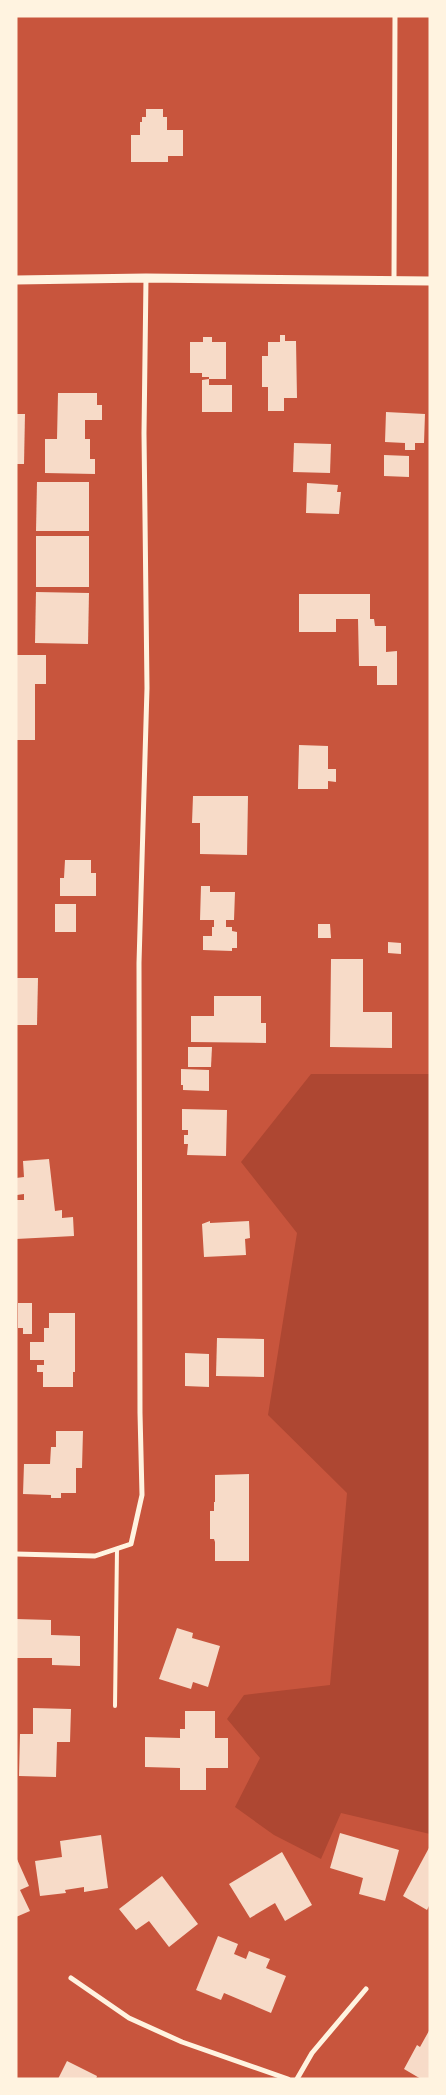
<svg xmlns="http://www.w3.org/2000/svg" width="446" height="2095" font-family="Poppins,sans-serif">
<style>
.green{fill:#ae4732}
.building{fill:#f7dbc8}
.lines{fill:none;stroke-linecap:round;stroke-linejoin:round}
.service{stroke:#fff3e0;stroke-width:4}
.minor{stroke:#fff3e0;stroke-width:5}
.tertiary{stroke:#fff3e0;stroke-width:9}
</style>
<rect width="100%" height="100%" fill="#c8553d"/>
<path class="green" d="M311,1074H430V1834L341,1813L321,1859L274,1835L235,1807L260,1758L227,1719L244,1695L330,1685L347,1493L268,1415L297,1233L241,1162Z"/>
<g class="building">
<path d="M146,109H163V117H167V130H183V156H168V162H131V135H140V122H142V117H146Z"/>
<path d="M280,335H285V341H296L297,398H284V411H268V387H262V356H268V342H280Z"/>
<path d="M203,337H212V342H226V379H209V377H202V373H190V342H203Z"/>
<path d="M209,379V385H232V412H202V380Z"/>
<path d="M58,393H97V405H102V420H85V439H90V459H95V474L45,473V439H57Z"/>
<path d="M386,412L425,414L424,443H415V450H405V443L385,442Z"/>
<path d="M16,414H25L24,464H16Z"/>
<path d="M294,443L331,444L330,473L293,472Z"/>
<path d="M384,455L409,456V477L384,476Z"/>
<path d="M37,482H89V531H36Z"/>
<path d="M307,483L338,485L337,492H341L339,514L306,513Z"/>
<rect x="36" y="536" width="53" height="51"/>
<path d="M36,592L89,593L88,644L35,643Z"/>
<path d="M299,594H370V619H374L375,626H386V652L397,651V685H377V666H359L358,619H336V632H299Z"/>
<path d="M16,655H46V684H35V740H16Z"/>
<path d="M299,745L328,746V769H336V782L328,781V789H298Z"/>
<path d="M193,796H248L247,855L200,854V823H192Z"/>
<path d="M65,860H91V873H96V896H60V878H64Z"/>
<path d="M201,886H210V892H235L234,920H226V927H232V931L237,932V948H232V951L203,950V936H212V927H214V920H200Z"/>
<rect x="55" y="904" width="21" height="28"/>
<path d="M318,924H330L331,938H318Z"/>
<path d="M388,942L401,943V954L388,953Z"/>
<path d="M331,959H363V1012H392V1048L330,1047Z"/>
<path d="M16,978H38L37,1025H16Z"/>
<path d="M214,996H261V1023H266V1043L191,1042V1016H214Z"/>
<path d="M188,1047H212L211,1067H188Z"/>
<path d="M181,1069L209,1070V1091L183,1090V1085H181Z"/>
<path d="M182,1109L227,1110L226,1156L187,1155L188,1144H184V1135H188V1130H182Z"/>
<path d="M49,1159L55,1211L62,1210V1218L73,1217L74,1236L16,1239V1200H24V1194L17,1195L16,1178L24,1177L23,1161Z"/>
<path d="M210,1221V1223L249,1221L250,1238L245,1239L246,1255L204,1257L202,1224Z"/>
<path d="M18,1303H32V1334H23V1328H18Z"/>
<path d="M49,1313H75V1372H73V1387H43V1372H37V1365H44V1360H30V1342H44V1328H49Z"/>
<path d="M217,1338L264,1339V1377L216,1376Z"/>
<path d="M185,1353L209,1354V1387L185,1386Z"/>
<path d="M56,1431H83L82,1468H76V1493H61V1498H51V1495L23,1494L24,1464H50L51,1447H56Z"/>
<path d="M249,1474V1561H215V1542L214,1539H210V1511H214V1502H215V1475Z"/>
<path d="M16,1619L51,1620V1635L80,1636V1666L52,1665V1658H16Z"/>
<path d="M177,1628L193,1633L192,1638L220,1646L208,1687L193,1682L191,1689L159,1679Z"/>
<path d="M33,1708L71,1709L70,1742H57L56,1777L19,1776L20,1734H33Z"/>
<path d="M185,1711H215V1738H228V1768H206V1790H180V1768L145,1767V1737L180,1738V1729H185Z"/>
<path d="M340,1833L399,1850L385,1901L359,1894L363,1878L330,1868Z"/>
<path d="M101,1835L108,1888L84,1892V1887L65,1890L66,1893L40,1896L35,1861L62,1857L60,1841Z"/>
<path d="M430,1846V1904L427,1910L403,1896Z"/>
<path d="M282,1852L312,1905L285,1921L275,1903L250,1918L229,1884Z"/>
<path d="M16,1857L29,1886L20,1890L30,1911L16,1917Z"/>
<path d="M162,1876L198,1924L169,1947L149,1921L136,1930L119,1909Z"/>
<path d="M218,1936L238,1944L234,1954L246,1959L249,1951L270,1959L266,1968L286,1976L271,2013L224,1993L221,2000L196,1990Z"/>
<path d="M430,2029V2079H421L404,2069L417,2045L420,2047Z"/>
<path d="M67,2061L97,2076L96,2079H58Z"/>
</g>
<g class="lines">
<path class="service" d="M115,1706L117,1549"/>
<g class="minor">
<path d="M394,280L395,16"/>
<path d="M16,1554L95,1556L131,1544L142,1495L140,1413L139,963L147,688L144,433L146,278"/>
<path d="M71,1978L129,2018L182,2042L288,2079"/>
<path d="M297,2079L312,2053L366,1989"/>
</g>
<path class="tertiary" d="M16,280L146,278L430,281"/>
</g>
<rect width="446" height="2095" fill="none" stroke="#fff3e0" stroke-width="35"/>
</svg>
